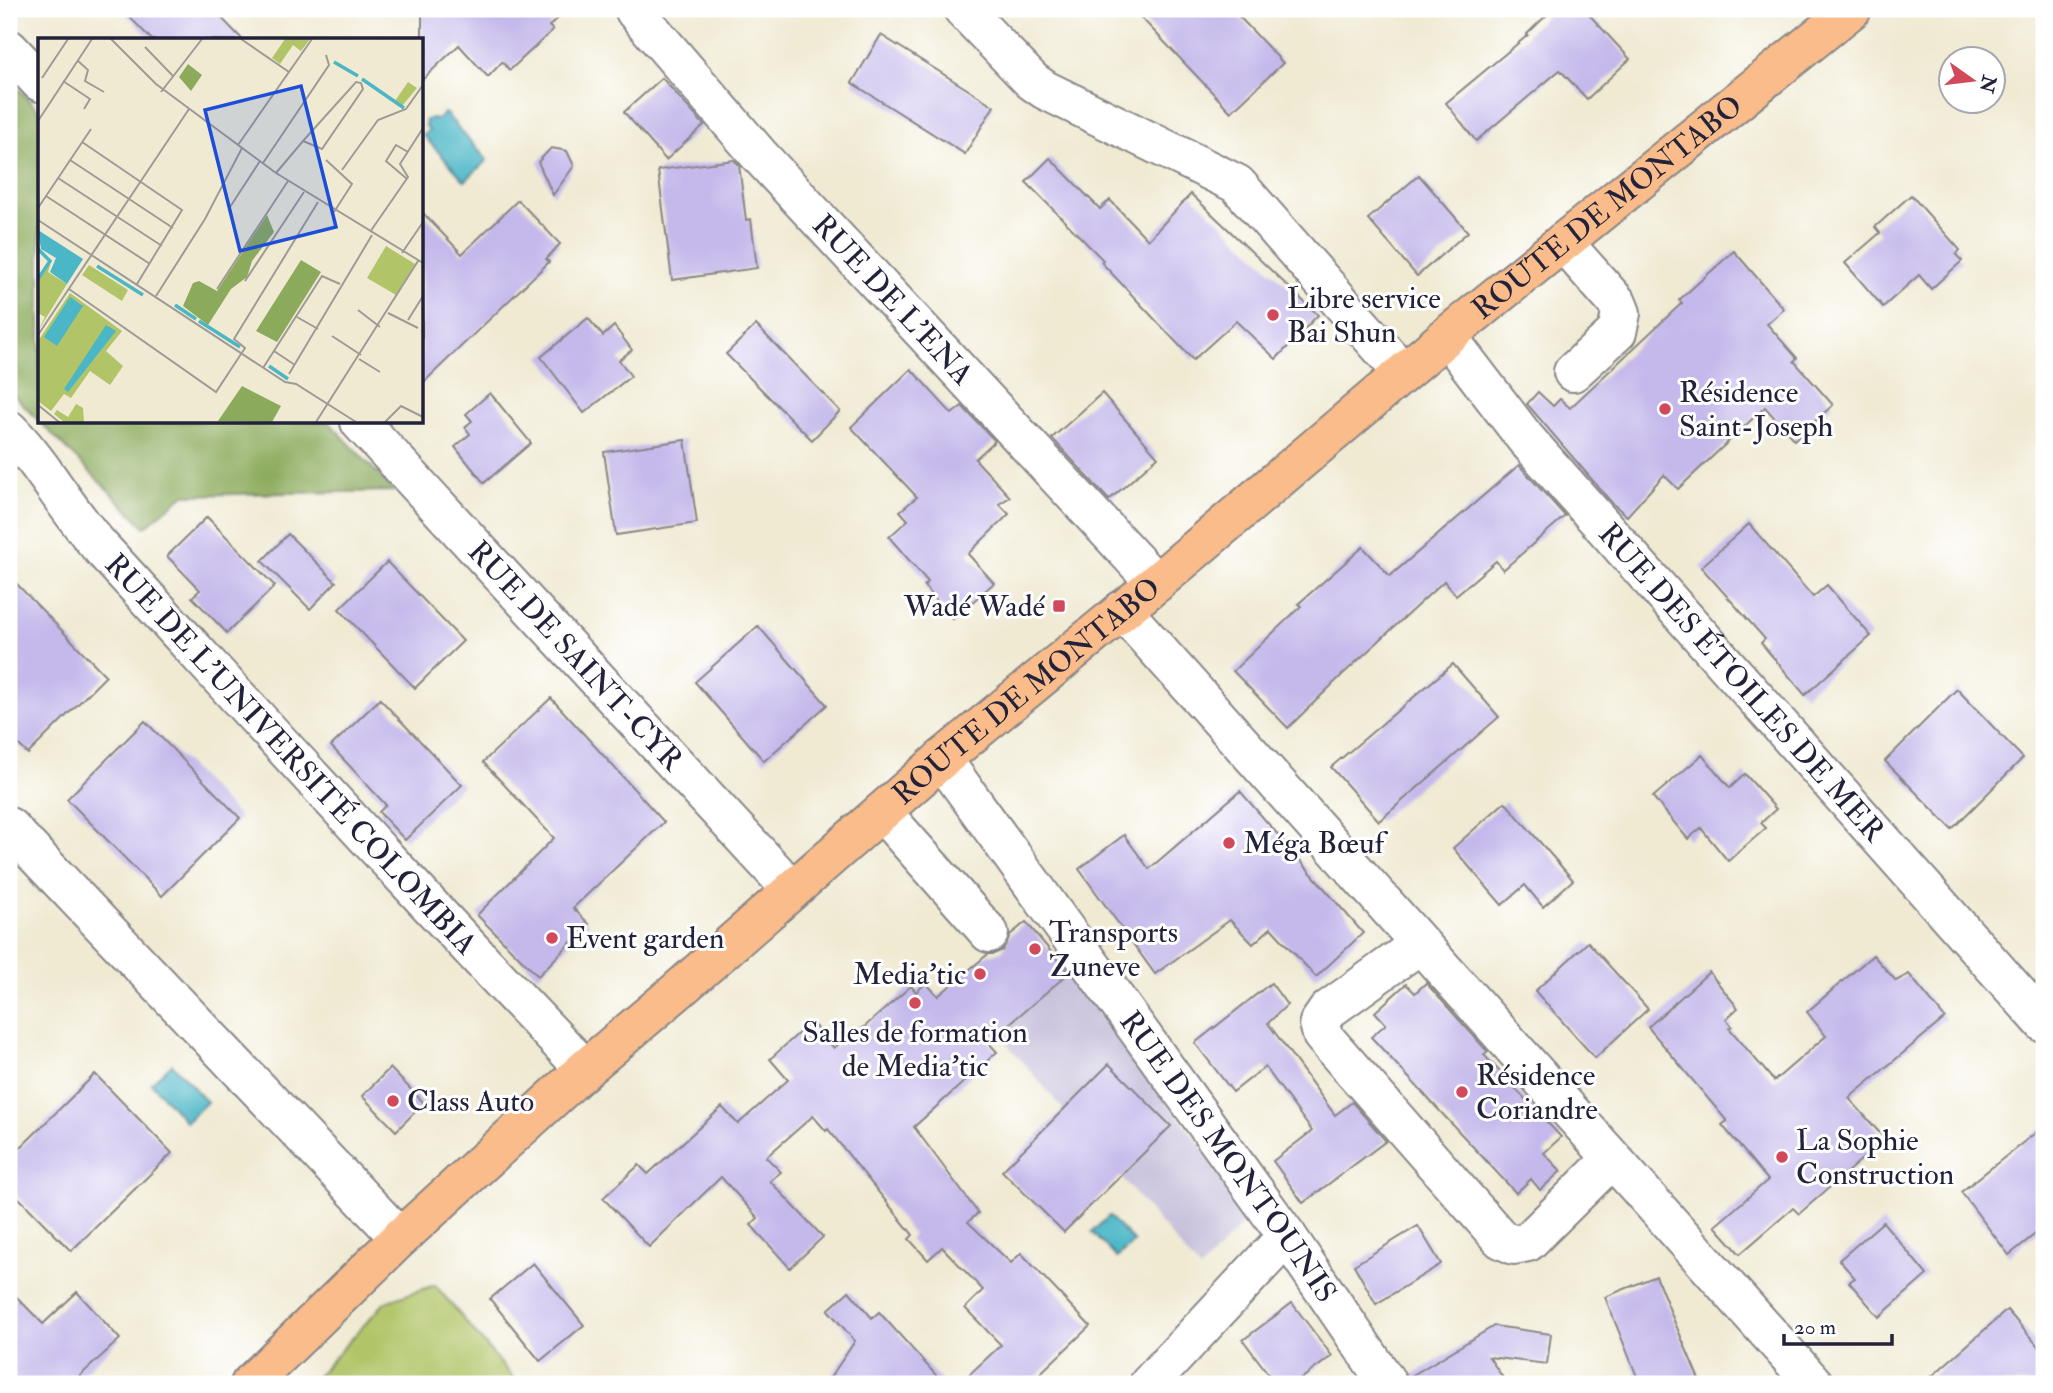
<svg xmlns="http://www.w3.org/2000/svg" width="2053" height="1393" font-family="'IM FELL Double Pica',serif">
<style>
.industrial{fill:#c6c0da}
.green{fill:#b1c568;stroke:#6a7452;stroke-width:2}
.forest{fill:#8caa5c;stroke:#57664c;stroke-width:2}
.water{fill:#4ab6c6;stroke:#366c80;stroke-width:2}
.building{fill:#c5b9eb}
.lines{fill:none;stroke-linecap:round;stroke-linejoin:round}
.minor-casing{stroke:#898687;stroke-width:42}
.major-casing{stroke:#898687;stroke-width:42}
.minor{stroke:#fff;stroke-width:38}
.major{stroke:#f9bc8a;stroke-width:38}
.poi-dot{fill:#d1495b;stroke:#fff;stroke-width:2.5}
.labels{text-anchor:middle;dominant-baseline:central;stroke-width:6;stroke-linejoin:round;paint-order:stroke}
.street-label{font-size:30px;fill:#22223b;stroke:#fff}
.poi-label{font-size:30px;fill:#22223b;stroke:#fff;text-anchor:start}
.inset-river{fill:none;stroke:#4ab6c6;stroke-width:3.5}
.inset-road{fill:none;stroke:#9e9a96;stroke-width:2}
.view{fill:#1d4ed8;fill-opacity:0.15;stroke:#1d4ed8;stroke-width:3.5}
.inset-edge{fill:none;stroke:#22223b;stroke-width:3.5}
</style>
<rect width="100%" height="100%" fill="#fff"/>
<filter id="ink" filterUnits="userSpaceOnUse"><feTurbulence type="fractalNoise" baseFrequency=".0143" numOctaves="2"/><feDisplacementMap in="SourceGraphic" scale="14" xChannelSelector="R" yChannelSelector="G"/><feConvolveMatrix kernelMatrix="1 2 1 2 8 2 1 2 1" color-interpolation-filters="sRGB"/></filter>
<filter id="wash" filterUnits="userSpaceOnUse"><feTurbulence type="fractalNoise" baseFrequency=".00686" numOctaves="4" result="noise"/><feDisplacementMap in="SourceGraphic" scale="28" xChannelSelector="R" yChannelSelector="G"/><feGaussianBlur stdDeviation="1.57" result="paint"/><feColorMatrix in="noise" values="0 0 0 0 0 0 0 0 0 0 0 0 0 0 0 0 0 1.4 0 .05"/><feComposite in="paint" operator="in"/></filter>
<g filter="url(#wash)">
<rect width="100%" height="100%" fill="#f0ead3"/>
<path class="industrial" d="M1069,973L1252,1213L1200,1270L998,1033Z"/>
<path class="green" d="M435,1285L518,1384H310L385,1302Z"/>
<g class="forest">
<path d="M9,78L40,112V422L9,390Z"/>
<path d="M40,422H329L394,491L184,495L145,527Z"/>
</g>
<g class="water">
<path d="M445,113L487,160L465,181L423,135L429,130L425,125L426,120L432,118L438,119Z"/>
<path d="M172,1064L207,1102L186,1122L151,1083Z"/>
<path d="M1109,1216L1134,1242L1117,1258L1092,1232Z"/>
</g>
<g id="blocks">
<g class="building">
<path d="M122,9H213L243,40H152Z"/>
<path d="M422,9H569L549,26L553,30L510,70L502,62L488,77L459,45L422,80Z"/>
<path d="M1133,9H1232L1283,63L1231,112Z"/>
<path d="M1553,9H1584L1630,59L1587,99L1560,70L1476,141L1446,103L1528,35L1527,34Z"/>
<path d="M881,35L994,106L965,154L852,83Z"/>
<path d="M662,78L704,125L666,160L624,112Z"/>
<path d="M551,148L567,151L574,166L553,195L538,162Z"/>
<path d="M1050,158L1100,209L1110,200L1148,240L1191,194L1318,315L1276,359L1236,321L1193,360L1101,262L1103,260L1026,182Z"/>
<path d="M734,160L739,165L746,220L751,219L757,268L672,280L658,170Z"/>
<path d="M1419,175L1468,232L1417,276L1368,219Z"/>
<path d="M1911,195L1960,250L1956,255L1962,261L1931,289L1919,275L1883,307L1845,263L1880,233L1875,227Z"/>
<path d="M518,200L560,244L546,259L549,262L422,384V212L462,254Z"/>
<path d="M1734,251L1784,309L1767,324L1797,358L1794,361L1833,405L1794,440L1765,407L1678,489L1664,475L1627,516L1612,503L1527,404L1538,392L1553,406L1560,399L1570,408L1682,303L1679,300Z"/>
<path d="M588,318L603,336L614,326L632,350L619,360L631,376L584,413L541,357Z"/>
<path d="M756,325L840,411L812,440L726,354Z"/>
<path d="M911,369L952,414L962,406L995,441L975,459L1010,497L999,504L1009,514L968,554L994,583L953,619L924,586L928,582L889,537L908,520L900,511L917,497L851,427Z"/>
<path d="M490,393L531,443L484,483L455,447L470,434L465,427L472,421L466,414Z"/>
<path d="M1102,393L1158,457L1109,500L1052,438Z"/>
<path d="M685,440L697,523L616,535L604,452Z"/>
<path d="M1519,465L1565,516L1503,570L1496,561L1456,595L1444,581L1343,674L1288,728L1233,671L1301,606L1298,604L1363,547L1390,576Z"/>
<path d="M207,517L275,586L227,633L192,597L200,590L167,556Z"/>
<path d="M1749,524L1813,597L1827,585L1871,636L1805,695L1761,643L1765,639L1701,567Z"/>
<path d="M288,534L336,582L310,609L262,561Z"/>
<path d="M387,562L463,641L415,688L339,609Z"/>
<path d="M9,576L106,676L28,754L9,735Z"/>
<path d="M758,626L827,705L764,761L695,682Z"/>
<path d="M1453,664L1499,717L1379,821L1331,767Z"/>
<path d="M1957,689L2023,758L1952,829L1885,761Z"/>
<path d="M551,698L664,822L573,908L589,924L538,976L477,915L554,838L483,762Z"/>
<path d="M380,699L462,785L405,840L379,812L386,805L331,746Z"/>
<path d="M145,721L240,818L162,896L67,799Z"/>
<path d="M1702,755L1730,788L1745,774L1776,809L1761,823L1766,828L1728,861L1701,828L1688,839L1653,797Z"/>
<path d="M1240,791L1363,933L1316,977L1271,928L1253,944L1230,920L1155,974L1079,869L1124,835L1149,869Z"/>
<path d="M1505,802L1573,880L1543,907L1525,885L1502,905L1453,848Z"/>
<path d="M1026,922L1069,973L988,1042L997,1052L914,1127L978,1213L968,1222L1011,1263L1021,1253L1090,1326L1029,1384H959L1001,1345L965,1308L983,1290L942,1247L928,1260L909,1239L913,1235L828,1129L826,1131L813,1116L766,1157L781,1172L770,1181L823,1237L790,1268L751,1225L758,1218L721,1177L649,1247L603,1198L639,1165L648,1174L722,1107L738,1124L788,1080L770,1059L811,1022L834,1048L851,1033L854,1036L911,986L916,992L926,983L938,996L988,954H994L1003,950L1010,935Z"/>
<path d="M1588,942L1648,1009L1595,1058L1535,991Z"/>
<path d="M1873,955L1896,981L1909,974L1945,1018L1849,1098L1885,1139L1799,1214L1793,1208L1740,1254L1715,1226L1768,1180L1722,1125L1727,1121L1648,1027L1709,972L1738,1008L1726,1019L1732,1026L1729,1028L1774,1081L1826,1036L1807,1012Z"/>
<path d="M1271,983L1287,1005L1268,1023L1335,1115L1352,1102L1386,1141L1303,1203L1273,1161L1312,1131L1265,1067L1233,1092L1195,1043Z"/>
<path d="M1426,983L1488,1052L1484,1055L1561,1137L1544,1153L1561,1171L1540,1190L1531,1179L1516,1193L1371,1037L1386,1024L1375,1012L1406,984L1415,993Z"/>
<path d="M1109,1064L1171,1126L1064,1232L1002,1171Z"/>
<path d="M390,1068L424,1103L396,1131L362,1096Z"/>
<path d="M95,1074L172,1153L71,1251L9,1188V1159Z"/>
<path d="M2044,1126V1227L2009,1255L1961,1192Z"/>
<path d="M1883,1222L1927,1275L1879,1317L1849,1282L1855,1278L1839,1260Z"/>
<path d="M1418,1226L1441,1264L1376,1304L1354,1265Z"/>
<path d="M533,1263L584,1325L540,1361L490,1299Z"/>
<path d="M1656,1276L1673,1318L1701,1384H1640L1605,1297Z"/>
<path d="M9,1289L43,1324L77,1292L120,1339L71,1384H9Z"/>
<path d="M849,1291L872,1318L879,1312L944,1384H826L855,1341L828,1310Z"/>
<path d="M1292,1303L1332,1356L1294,1384H1276L1243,1340Z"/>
<path d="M2007,1310L2044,1353V1384H1923Z"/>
<path d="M1494,1326L1551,1334L1547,1364L1489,1357L1507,1384H1410L1408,1378Z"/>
</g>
</g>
</g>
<g filter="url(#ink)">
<use href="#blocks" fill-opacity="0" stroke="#898687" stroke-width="2"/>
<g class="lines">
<g class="minor-casing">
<g id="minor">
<path d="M963,9L1032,81L1045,90L1237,184L1403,373"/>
<path id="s1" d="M635,11L759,155L1156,583"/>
<path d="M9,49L40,82"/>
<path d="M1563,242L1617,303L1621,313L1617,332L1573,372"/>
<path id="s2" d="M1447,336L1525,438L2044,1023"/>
<path id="s3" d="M360,422L792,890"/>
<path id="s4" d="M9,430C45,466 68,513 103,550C263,724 421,899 585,1069"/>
<path d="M1122,610L1814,1384"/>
<path id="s5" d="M942,759L1287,1236L1388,1384"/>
<path d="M882,812L989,933"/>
<path d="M9,827L400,1238"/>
<path d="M1420,944L1328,1010L1319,1023L1322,1035L1501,1239L1514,1245L1528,1242L1612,1159"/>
<path d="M1149,1384L1287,1236"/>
</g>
</g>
<g class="major-casing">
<g id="major">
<path id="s6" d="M250,1384L400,1238L585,1069L676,992L942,759L1156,583L1447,336L1852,9"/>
</g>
</g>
<use href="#minor" class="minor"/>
<use href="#major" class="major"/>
</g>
</g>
<g class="poi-dot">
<circle cx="1273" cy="315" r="7"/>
<circle cx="1665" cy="409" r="7"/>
<rect x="1052" y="599" width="14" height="14" rx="3.5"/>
<circle cx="1229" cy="843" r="7"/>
<circle cx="552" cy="938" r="7"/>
<circle cx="1035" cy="949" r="7"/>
<circle cx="980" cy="974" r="7"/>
<circle cx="915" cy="1003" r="7"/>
<circle cx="1462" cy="1092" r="7"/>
<circle cx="393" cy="1101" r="7"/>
<circle cx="1782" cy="1157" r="7"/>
</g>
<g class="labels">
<g class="street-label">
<text stroke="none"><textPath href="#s6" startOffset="1797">ROUTE DE MONTABO</textPath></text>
<text stroke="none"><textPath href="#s1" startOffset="387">RUE DE L'ENA</textPath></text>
<text stroke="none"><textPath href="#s3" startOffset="318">RUE DE SAINT-CYR</textPath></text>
<text stroke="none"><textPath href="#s2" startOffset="455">RUE DES ÉTOILES DE MER</textPath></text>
<text stroke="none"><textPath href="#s6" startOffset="1041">ROUTE DE MONTABO</textPath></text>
<text stroke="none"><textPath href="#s4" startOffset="430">RUE DE L'UNIVERSITÉ COLOMBIA</textPath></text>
<text stroke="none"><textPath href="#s5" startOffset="490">RUE DES MONTOUNIS</textPath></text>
</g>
<g class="poi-label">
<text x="1287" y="298">Libre service<tspan x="1287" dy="34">Bai Shun</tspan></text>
<text x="1679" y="392">Résidence<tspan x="1679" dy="34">Saint-Joseph</tspan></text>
<text x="1045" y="606" text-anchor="end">Wadé Wadé</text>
<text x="1243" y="843">Méga Bœuf</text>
<text x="1049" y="932">Transports<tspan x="1049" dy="34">Zuneve</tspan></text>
<text x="566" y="938">Event garden</text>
<text x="966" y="974" text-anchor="end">Media'tic</text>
<text x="915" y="1032" text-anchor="middle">Salles de formation<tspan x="915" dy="34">de Media'tic</tspan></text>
<text x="1476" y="1075">Résidence<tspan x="1476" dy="34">Coriandre</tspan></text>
<text x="407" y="1101">Class Auto</text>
<text x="1796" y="1140">La Sophie<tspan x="1796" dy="34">Construction</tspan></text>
</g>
</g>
<g transform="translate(38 38)">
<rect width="385" height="385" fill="#f0ead3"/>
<path d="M247,1H272L263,13L255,7L242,26L234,20ZM370,44L379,50L364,68L357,63ZM348,208L377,226L358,257L329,240ZM14,221L10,234L29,246L0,293L7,279L0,275V244ZM51,227L90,252L84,263L44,237ZM32,255L84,293L68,313L85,328L72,347L52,333L33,360L26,356L13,373L0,363V303ZM38,366L45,370L46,384H26L16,376L19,372L30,379Z" fill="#b1c568"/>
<path d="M150,26L164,37L153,53L141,39ZM229,177L236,194L214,223L209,239L193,251L170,287L145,268L155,245L161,243L179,253ZM263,222L283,234L239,304L218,293ZM204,348L243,368L234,384L180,383Z" fill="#8caa5c"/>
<path d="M0,192L45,221L29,246L12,234L18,220L3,211ZM32,259L45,268L19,308L6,299ZM68,287L78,293L30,354L26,351Z" fill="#4ab6c6"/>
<path class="inset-river" d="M296,24L320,38M324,41L366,70M0,211L12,223L0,241M59,228L105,257M137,267L158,281M161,283L202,309M231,328L250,341"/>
<path class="inset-road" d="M73,1L118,46L238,135L385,225M203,1L251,34M107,9L135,38M39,22L50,32L47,43L66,54M4,40L30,1M25,43L52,61L46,71M123,54L164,1M0,83L54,1M44,104L144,172L99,246M200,107L274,1M32,122L135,190M288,122L314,146L296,174M225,125L291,27L288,17M304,132L340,82L368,71L385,47M238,135L265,103L318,44L323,45L325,51L284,111L265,103M20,140L124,208M369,141L348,123L358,107L370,114M8,158L112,226M192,169L222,123M0,170L53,91M0,182L247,344L258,346L318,384M332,194L370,139L362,126L385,90M364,215L385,184M207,243L266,154M31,251L178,354L207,310L196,301L280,164M179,251L250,143M118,258L167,181L204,110M320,272L342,289M350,275L380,290M259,279L280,291M370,282L385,258M0,297L151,71M294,298L323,317M236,313L257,327M321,321L342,334M225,330L284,238L302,246M251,336L334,197M0,367L21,384M278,384L380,223M347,384L363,368L385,379"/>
<path class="view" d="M263,48L298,189L202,213L167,72Z"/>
<rect width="385" height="385" class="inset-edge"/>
</g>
<rect width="2053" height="1393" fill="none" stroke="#fff" stroke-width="35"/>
<g transform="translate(1972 80) rotate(104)"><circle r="33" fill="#ffffff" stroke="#a7a7b1" stroke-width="2"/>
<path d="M0-5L12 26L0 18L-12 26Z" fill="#d1495b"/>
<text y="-10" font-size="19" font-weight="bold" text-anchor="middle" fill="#22223b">N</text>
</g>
<path d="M1784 1334v10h108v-10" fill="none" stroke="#22223b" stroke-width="3.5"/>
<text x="1794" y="1334" font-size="21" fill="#22223b" stroke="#ffffff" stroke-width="5" paint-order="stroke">20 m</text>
</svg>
